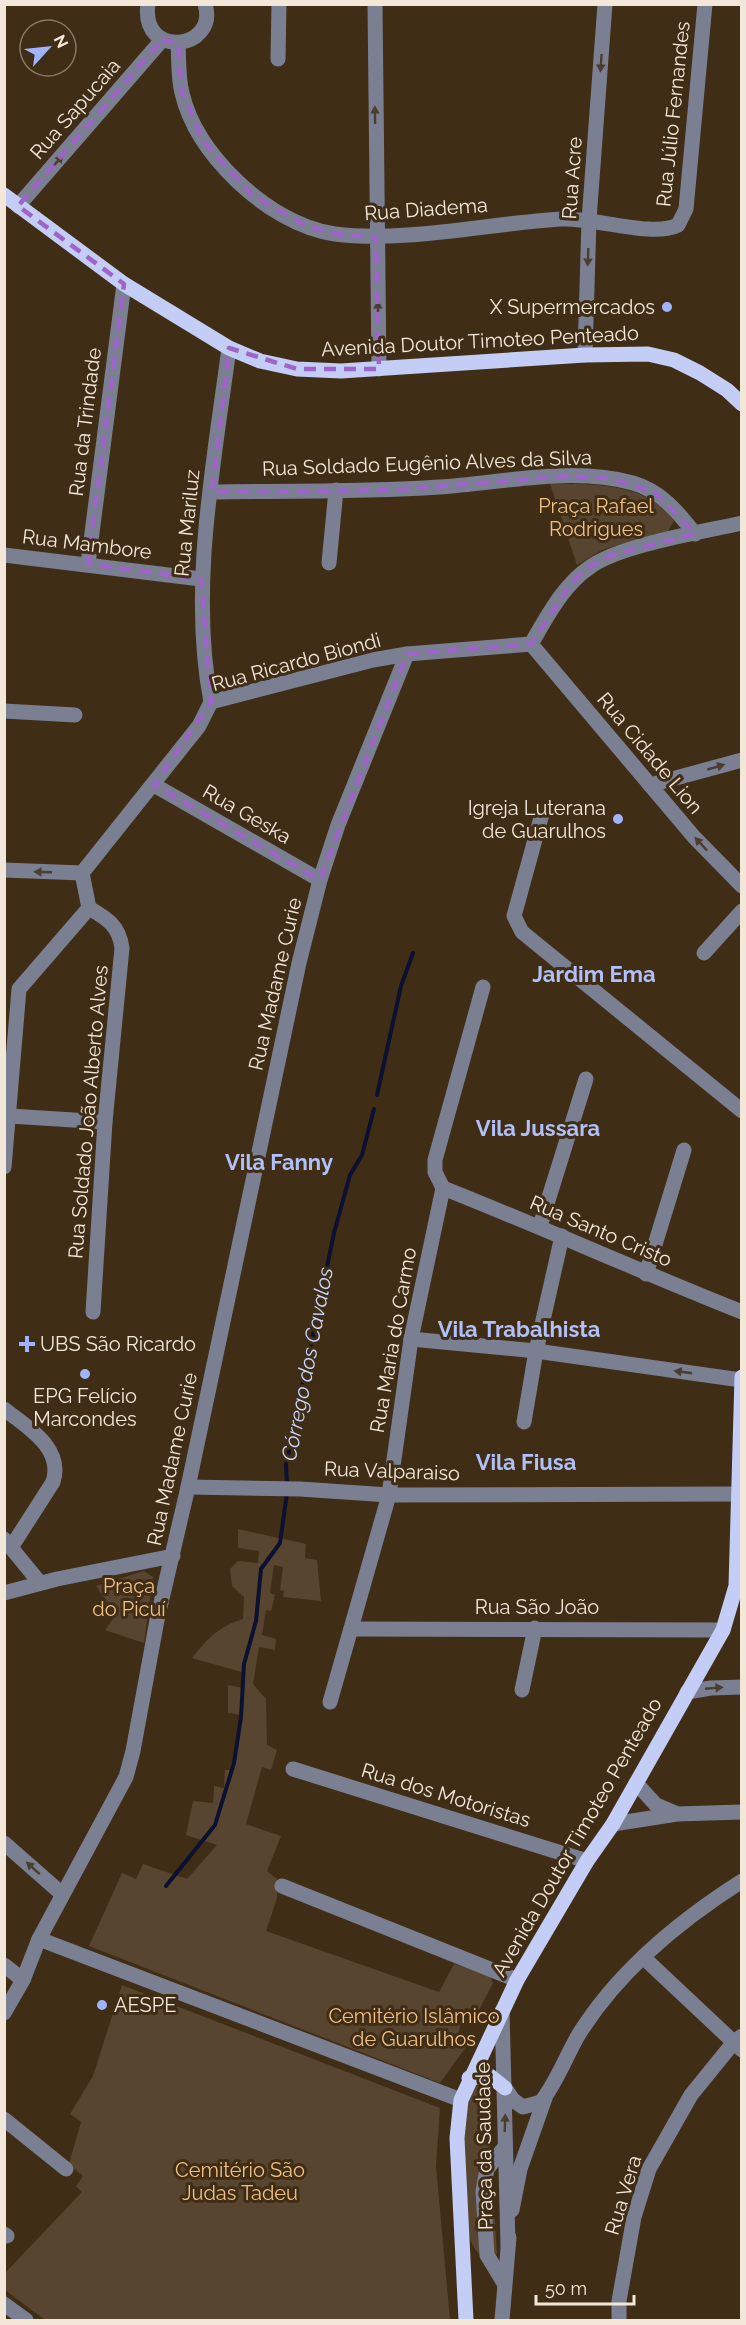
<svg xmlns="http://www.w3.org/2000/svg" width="746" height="2325" font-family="Raleway,sans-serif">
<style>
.green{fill:#57452f}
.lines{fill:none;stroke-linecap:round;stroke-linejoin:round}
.stream{stroke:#0c1031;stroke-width:4}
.minor{stroke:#7a7f92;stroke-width:15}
.major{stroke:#c3cdf5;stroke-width:15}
.oneway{fill:#4b3d2f}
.marked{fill:none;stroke:#9f64c7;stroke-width:4.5;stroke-dasharray:12 8;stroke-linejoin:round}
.poi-dot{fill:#a0b3fd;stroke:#3f2d16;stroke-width:2}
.labels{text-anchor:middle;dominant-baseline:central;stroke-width:6;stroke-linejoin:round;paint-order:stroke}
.street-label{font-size:20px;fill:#f3e7da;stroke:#3f2d16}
.poi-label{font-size:20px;fill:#f3e7da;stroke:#3f2d16;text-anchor:end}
.park-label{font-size:20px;fill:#f2c085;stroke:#3f2d16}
.water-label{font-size:21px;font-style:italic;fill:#cbd6ff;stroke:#3f2d16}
.quarter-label{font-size:22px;font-weight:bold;fill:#b1c0f7;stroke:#3f2d16}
</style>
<rect width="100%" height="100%" fill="#3f2d16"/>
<g class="green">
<path d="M550,484C594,484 646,482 674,521L668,531L602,550L577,565Z"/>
<path d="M238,1529L306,1544L305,1558L317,1560L321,1601L283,1597L284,1591L280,1590L283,1567L274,1565L270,1593L275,1595L271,1611L266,1610L262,1635L276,1639L275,1650L259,1647L253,1684L266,1699L267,1745L277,1750L271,1770L262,1767L246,1824L281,1836L267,1871L277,1879V1898L266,1931L439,1992L454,1964L490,1975L493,1983L479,2010L465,2008L458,2034L471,2040L440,2083L89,1946L122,1873L136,1879L143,1864L187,1879L217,1845L186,1835L193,1801L213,1803L214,1786L224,1788L225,1770H234L242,1715L228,1713V1685L242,1688L245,1673L192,1658C207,1639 219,1626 243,1619L244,1597L232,1586L230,1569L238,1561L258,1563L259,1551L238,1548Z"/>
<path d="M144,1571L153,1577L144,1643L105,1630L116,1615L96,1586Z"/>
<path d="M122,1985L440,2108L436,2166L450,2320H45L5,2290L4,2274L82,2192L76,2186L83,2176L69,2164L81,2122L70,2114L93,2076Z"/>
<path d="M479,2085L486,2087L497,2253L489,2261C481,2256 474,2250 471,2241C465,2227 461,2118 466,2103C469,2094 471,2089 479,2085Z"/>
</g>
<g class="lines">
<g class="stream">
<path d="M377,1095L401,986L413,953"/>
<path d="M287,1486L286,1465L334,1233L350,1175L362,1155L374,1109"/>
<path d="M166,1886L215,1825L234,1763L241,1717L244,1664L256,1621L261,1569L280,1543L287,1493"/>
</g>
<g class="minor">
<path d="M148,4C140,60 219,50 205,4"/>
<path d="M375,4L379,369"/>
<path d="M178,43C179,59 178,78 182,93C190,127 212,157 237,181C263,206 299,229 335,234C404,243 491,223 562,219C593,217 653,238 678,225L686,209L705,4"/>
<path d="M278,59L279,4"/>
<path d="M18,206L162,40"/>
<path d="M585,355L589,220L605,4"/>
<path d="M212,492C287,491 363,492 439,487C502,483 571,466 633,483C661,491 678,512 695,534"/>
<path d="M4,555L201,579"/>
<path d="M329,563L336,490"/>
<path d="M88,564L124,284"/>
<path d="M531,644L694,837L742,886"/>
<path d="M531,644C547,617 563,585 590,567C620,545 703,532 742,523"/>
<path d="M211,702C189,588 214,463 229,348"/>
<path d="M4,711L75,715"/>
<path d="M154,785L320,880"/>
<path d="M650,785L742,760"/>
<path d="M542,814L514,916L522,932L742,1111"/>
<path d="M4,870L82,873"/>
<path d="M82,873L199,726L211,702L373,660L407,654L531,644"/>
<path d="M82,873L89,908C108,919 119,926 122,948L105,1122L93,1312"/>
<path d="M704,953L742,911"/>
<path d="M10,1116L105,1122"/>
<path d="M4,1167L19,989L89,908"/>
<path d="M443,1188C544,1228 641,1272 742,1312"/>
<path d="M540,1226L586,1079"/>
<path d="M646,1274L684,1150"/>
<path d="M411,1339L536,1351L741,1380"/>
<path d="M4,1409C27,1427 64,1448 53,1482L12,1546"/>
<path d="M524,1422L536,1351L562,1236"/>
<path d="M188,1487L300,1489L389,1495L739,1494"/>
<path d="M4,1539L40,1583"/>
<path d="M4,1593L57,1579L173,1556"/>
<path d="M351,1629L723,1630"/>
<path d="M522,1690L535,1628"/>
<path d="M687,1692L711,1688L742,1687"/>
<path d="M330,1702L389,1495L411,1339L443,1188L435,1172V1160L483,987"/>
<path d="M293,1769L587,1861"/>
<path d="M636,1783L656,1805L675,1813"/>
<path d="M613,1824L677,1814L742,1812"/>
<path d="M4,1843L62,1894"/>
<path d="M282,1886L517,1980"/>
<path d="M39,1939L461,2100"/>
<path d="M643,1957L742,2050"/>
<path d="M4,1965L23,1980"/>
<path d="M502,2011L508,2245"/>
<path d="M4,2013L23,1980L39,1939L126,1777L133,1751L157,1620L188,1487L299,963L320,880L338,825L407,654"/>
<path d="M505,2088L513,2100L523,2107L541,2102C557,2082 566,2056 579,2034C619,1970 679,1921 742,1881"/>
<path d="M4,2119L66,2169"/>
<path d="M512,2210L520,2169L545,2098"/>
<path d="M4,2234L7,2236"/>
<path d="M504,2283L487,2255L483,2191L487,2169L504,2148"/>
<path d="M4,2304L26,2320"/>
<path d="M502,2320L509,2237"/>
<path d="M619,2320V2301L634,2217L649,2169L691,2095L734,2042L742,2036"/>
</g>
<g class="major">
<path d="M4,195L124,284L229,348L260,361L297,369L341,371L585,355L648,354L674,360L700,373L727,390L742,404"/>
<path d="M469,2078L490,2076L505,2088"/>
<path d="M466,2320L457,2138L461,2100L517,1980L587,1861L613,1824L723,1630L736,1586L742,1377"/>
</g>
</g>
<defs><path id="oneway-solid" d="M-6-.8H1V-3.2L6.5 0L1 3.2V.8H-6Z" transform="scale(1.5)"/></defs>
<g class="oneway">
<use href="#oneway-solid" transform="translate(601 63) rotate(94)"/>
<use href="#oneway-solid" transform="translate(375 115) rotate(-91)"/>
<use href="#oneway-solid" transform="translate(57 162) rotate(-49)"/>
<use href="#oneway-solid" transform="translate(588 257) rotate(92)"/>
<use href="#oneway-solid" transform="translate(378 310) rotate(-91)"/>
<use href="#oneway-solid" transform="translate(716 767) rotate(-16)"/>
<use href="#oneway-solid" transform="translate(701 844) rotate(-133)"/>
<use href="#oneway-solid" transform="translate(43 872) rotate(-178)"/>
<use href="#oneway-solid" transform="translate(683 1372) rotate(-172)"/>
<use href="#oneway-solid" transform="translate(714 1688) rotate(-5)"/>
<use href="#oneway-solid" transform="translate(33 1868) rotate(-138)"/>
<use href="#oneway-solid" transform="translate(505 2123) rotate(-88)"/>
</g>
<path class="marked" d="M162,40L178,43L182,92L204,142L252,195L305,225L334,234L376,237L379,369H297L229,348L212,492L393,490L565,476L609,478L655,492L695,534L612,555L590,566L572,582L531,644L407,654L320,880L154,785L211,702L201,579L88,564L124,284L18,206Z"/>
<g class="poi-dot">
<circle cx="667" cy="307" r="6"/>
<circle cx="618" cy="819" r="6"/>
<path d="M24 1335h6v6h6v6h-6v6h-6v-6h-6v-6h6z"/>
<circle cx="85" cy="1374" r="6"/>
<circle cx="102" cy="2005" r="6"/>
</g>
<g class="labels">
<g class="street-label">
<text transform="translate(75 109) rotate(-49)">Rua Sapucaia</text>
<text transform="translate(673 114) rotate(-84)">Rua Júlio Fernandes</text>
<text transform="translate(572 178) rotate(-86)">Rua Acre</text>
<text transform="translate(426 209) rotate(-4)">Rua Diadema</text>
<text transform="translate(480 341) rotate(-3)">Avenida Doutor Timoteo Penteado</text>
<text transform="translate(85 422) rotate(-83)">Rua da Trindade</text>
<text transform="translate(427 463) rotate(-2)">Rua Soldado Eugênio Alves da Silva</text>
<text transform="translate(187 523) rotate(-84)">Rua Mariluz</text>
<text transform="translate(87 544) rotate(7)">Rua Mambore</text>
<text transform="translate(296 662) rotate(-15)">Rua Ricardo Biondi</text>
<text transform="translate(650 753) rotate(50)">Rua Cidade Lion</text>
<text transform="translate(247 814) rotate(30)">Rua Geska</text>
<text transform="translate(275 984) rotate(-77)">Rua Madame Curie</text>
<text transform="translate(88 1112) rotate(-85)">Rua Soldado João Alberto Alves</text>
<text transform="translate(601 1231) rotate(23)">Rua Santo Cristo</text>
<text transform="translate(393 1340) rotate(-80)">Rua Maria do Carmo</text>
<text transform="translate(172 1459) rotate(-78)">Rua Madame Curie</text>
<text transform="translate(392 1471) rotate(2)">Rua Valparaiso</text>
<text x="537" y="1607">Rua São João</text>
<text transform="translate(446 1795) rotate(17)">Rua dos Motoristas</text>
<text transform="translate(577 1837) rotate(-60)">Avenida Doutor Timoteo Penteado</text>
<text transform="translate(484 2146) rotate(-91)">Praça da Saudade</text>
<text transform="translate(623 2195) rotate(-73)">Rua Vera</text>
</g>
<g class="poi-label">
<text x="655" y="307">X Supermercados</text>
<text x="606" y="808">Igreja Luterana<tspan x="606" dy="23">de Guarulhos</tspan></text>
<text x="40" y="1344" text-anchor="start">UBS São Ricardo</text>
<text x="85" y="1396" text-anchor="middle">EPG Felício<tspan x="85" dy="23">Marcondes</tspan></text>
<text x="114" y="2005" text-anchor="start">AESPE</text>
</g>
<g class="park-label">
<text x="596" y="506">Praça Rafael<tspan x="596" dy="23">Rodrigues</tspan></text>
<text x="129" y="1586">Praça<tspan x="129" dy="23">do Picuí</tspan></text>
<text x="414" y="2016">Cemitério Islâmico<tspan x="414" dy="23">de Guarulhos</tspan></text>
<text x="240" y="2170">Cemitério São<tspan x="240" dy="23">Judas Tadeu</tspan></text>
</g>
<g class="water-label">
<text transform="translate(307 1364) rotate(-79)">Córrego dos Cavalos</text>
</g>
<g class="quarter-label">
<text x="594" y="974">Jardim Ema</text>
<text x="538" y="1128">Vila Jussara</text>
<text x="279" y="1162">Vila Fanny</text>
<text x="519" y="1329">Vila Trabalhista</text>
<text x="526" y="1462">Vila Fiusa</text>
</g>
</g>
<rect width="746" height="2325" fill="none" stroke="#f3e7da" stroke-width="12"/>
<g transform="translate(48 48) rotate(63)"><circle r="28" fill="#3f2d16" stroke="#877764" stroke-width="1.5"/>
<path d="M0-4.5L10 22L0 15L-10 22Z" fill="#a0b3fd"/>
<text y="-9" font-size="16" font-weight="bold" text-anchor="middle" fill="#f3e7da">N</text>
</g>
<path d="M536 2295v9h98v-9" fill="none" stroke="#f3e7da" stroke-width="3"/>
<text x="545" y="2295" font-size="18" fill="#f3e7da" stroke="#3f2d16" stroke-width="4.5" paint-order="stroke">50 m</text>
</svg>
